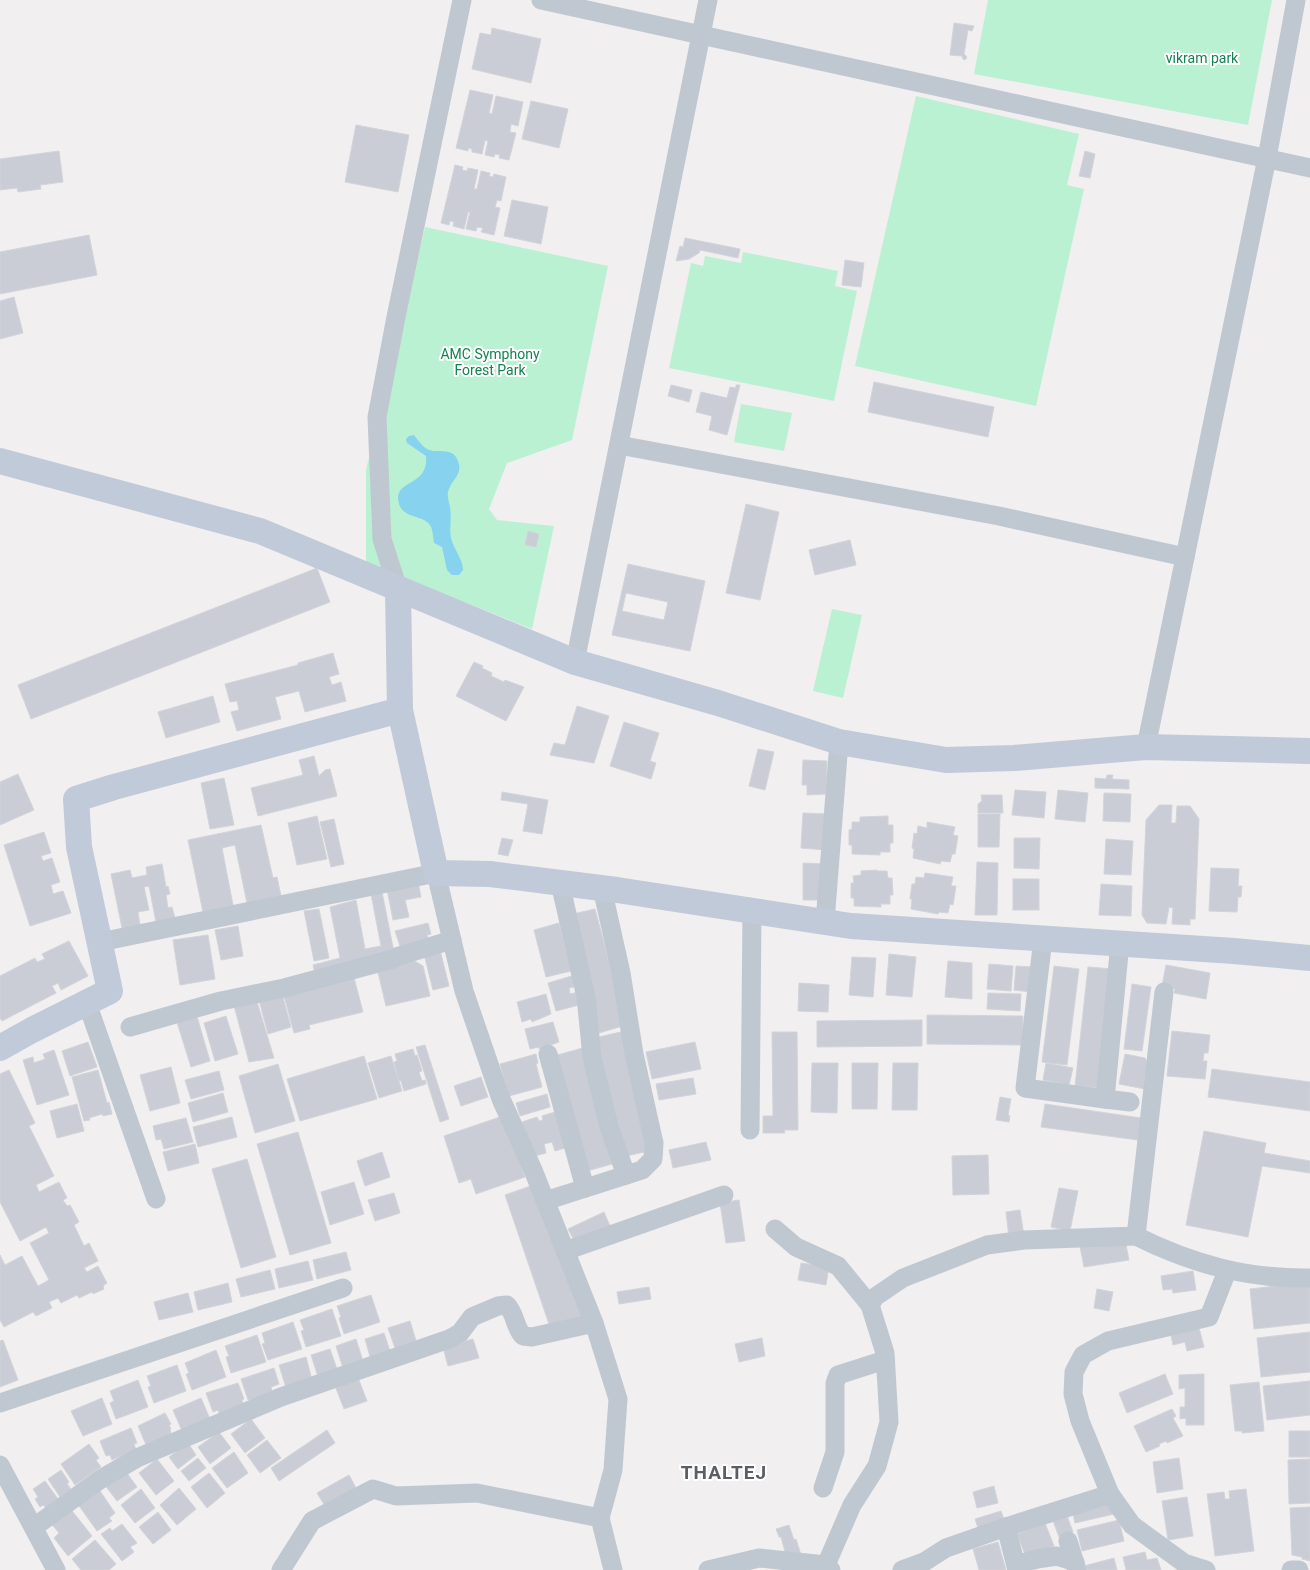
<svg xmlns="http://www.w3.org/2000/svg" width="1310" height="1570" font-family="Roboto,sans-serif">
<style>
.green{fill:#bbf1d3}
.water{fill:#87d2ef}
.building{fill:#cacdd5;stroke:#d2d4db;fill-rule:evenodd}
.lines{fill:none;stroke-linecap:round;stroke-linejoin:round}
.street{stroke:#bfc8d1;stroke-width:19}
.secondary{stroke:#c0cad8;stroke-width:26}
.labels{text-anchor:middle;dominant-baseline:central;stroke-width:4;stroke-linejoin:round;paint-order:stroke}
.park-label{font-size:14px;fill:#138252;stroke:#fff}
.district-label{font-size:19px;font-weight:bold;letter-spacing:1px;fill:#5b5e64;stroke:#fff}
</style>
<rect width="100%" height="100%" fill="#f1efef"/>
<g class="green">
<path d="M988,0H1272L1248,125L974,74Z"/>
<path d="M916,96L1079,134L1067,185L1084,189L1036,406L855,366Z"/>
<path d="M425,227L608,266L572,440L507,463L489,509L497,520L554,526L532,629L366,563V470Z"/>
<path d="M743,252L838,271L835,286L857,291L834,401L669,368L691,263L703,266L705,256L741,263Z"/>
<path d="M741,404L792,413L784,451L734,442Z"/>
<path d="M832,609L862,615L843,698L813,691Z"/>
</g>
<path class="water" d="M414,435C418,440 422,446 427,449C436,454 449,447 456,457C466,474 451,479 448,492C447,497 449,502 450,507C452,517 449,529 451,538C454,550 463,559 463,570L459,575H452L447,570L442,547L434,543C433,538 433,531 431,527C425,513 399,521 398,498C398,480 429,485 426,456L407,443L406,439L409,436Z"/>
<g class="building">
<path d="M954,23L974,26L972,31L968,30L964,54L967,57L965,60L963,59L962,56L950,55Z"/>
<path d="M492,28L541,39L531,83L472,69L480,33L491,35Z"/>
<path d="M470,90L493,95L489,113L492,114L496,96L523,102L518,126L511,124L510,132L516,133L509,160L499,158L500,155L495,154L494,157L485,155L488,141L485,140L482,154L472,152V149L468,148V151L456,148Z"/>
<path d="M531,101L568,109L559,148L522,139Z"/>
<path d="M356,125L409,135L398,192L345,182Z"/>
<path d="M59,151L63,182L40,185L41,189L18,192L17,188L0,190V159Z"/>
<path d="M1085,151L1095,154L1090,178L1079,176Z"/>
<path d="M455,165L463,167L462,170L467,171L468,168L478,170L474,189H477L481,171L490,173L489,176L493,177L494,174L506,177L501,201L497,200L495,207L500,208L494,235L481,232L483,228L477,227L476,231L466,229L470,212H468L464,229L453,226L454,222L450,221L449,225L441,223Z"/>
<path d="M512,200L548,207L541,244L504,236Z"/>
<path d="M89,235L97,275L0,294V252Z"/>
<path d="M685,238L740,249L738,258L700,250L699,253L689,259L676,261L680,246L683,247Z"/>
<path d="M845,260L864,263L861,287L842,285Z"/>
<path d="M14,297L23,333L0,339V301Z"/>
<path d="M874,382L994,407L988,437L868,412Z"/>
<path d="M671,385L692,390L689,402L668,396Z"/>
<path d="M736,385H740L727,435L709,430L712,416L696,412L701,392L727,398L730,387L736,388Z"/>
<path d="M746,504L779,512L760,600L726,593Z"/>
<path d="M528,531L539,534L536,547L525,545Z"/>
<path d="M850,540L856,565L815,575L809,550Z"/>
<path d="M628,564L705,581L690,651L612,635ZM626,593L668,602L664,620L622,611Z"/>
<path d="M317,568L330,602L31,719L18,685Z"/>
<path d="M333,653L339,674L329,677L332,685L341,682L346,701L305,712L299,691L275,697L281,719L237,731L231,712L239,710L237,701L230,702L225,684L298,665V663Z"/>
<path d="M474,662L483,666L482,668L492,673L491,676L504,682L505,680L524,687L506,721L456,696Z"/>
<path d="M213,696L220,722L166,738L158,712Z"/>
<path d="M577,706L609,716L594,763L550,755L554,743L565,745Z"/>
<path d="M624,722L659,733L650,761L656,763L651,779L610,766Z"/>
<path d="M758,749L774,752L765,790L749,786Z"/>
<path d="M314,756L319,776L325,770L330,769L337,796L258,816L251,788L303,775L299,760Z"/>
<path d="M803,760L827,761L826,794L807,795V785H802Z"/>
<path d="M18,774L34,810L0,825V782Z"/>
<path d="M1107,775H1113L1112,779L1129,780V789L1095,788V778L1106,779Z"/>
<path d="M224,778L234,825L210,829L201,783Z"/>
<path d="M1015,790L1046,792L1044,818L1012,815Z"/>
<path d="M1058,790L1088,793L1085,822L1055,819Z"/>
<path d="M502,792L548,800L542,834L523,831L528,804L501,800Z"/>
<path d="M1104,793L1131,794L1130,822L1103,821Z"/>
<path d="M981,795H1002L1003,813H978V804L982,801Z"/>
<path d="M1159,805H1172L1171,823H1176L1177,806H1190L1199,819L1195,919H1190V925L1172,924L1173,908L1169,907L1166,924L1147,923L1142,915L1146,820Z"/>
<path d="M803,813L828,814L826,850L801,848Z"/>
<path d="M978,814H1000L999,847H978Z"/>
<path d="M317,816L327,859L297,865L288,823Z"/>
<path d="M888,816V825H893V843H890V852H880V855L852,854V845H849V830L852,829V822H860V817Z"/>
<path d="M334,819L344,864L331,867L320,822Z"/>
<path d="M927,822L955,827L953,835L958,836L955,854H952L950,862L941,861L940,864L913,858L914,849L912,848L914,833L917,834L918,826L927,828Z"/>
<path d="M261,825L273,878L277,877L281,896L247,903L235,845L222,848L233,905L203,912L188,840Z"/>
<path d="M44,832L51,853L41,856L43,861L52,858L60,882L51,885L53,894L63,891L71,913L30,926L4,845Z"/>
<path d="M502,838L513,840L508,856L498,854Z"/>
<path d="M1014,838H1040L1039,869L1014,868Z"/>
<path d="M1106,839L1133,841L1131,875L1104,874Z"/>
<path d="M977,862L998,863L997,915H975Z"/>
<path d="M803,863L826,864V900H803Z"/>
<path d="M162,864L166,887L168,886L170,894L166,895L168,908L172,907L175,918L156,922L149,886L144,887L149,910L138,912L140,925L122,928L111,874L130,870L132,878L147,875L146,867Z"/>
<path d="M1211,868L1239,869L1238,886H1242L1241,897H1238L1237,912L1209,911Z"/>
<path d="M877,870V871H887L888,878H892L893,895H890V904H881V907L854,906V898H851V883H854L853,876L861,875V871Z"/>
<path d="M925,873L953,877L951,886H956L953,905L950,904L948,913L939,912L938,914L911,909L912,899H910L912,884H915L916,877L924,878Z"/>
<rect x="1013" y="879" width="26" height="31"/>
<path d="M418,882L421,897L405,900L409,917L393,920L387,889Z"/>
<path d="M1101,884L1132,886L1131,916L1099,915Z"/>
<path d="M382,892L395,957L316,977L313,965L340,958L330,907L356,900L365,949L381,946L371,894Z"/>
<path d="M319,909L329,958L314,961L304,911Z"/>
<path d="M595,909L626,1025L599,1033L573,914Z"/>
<path d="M428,923L431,934L427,935L430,945L402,952L395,931Z"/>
<path d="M559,923L571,971L546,977L534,930Z"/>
<path d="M238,926L243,956L221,960L215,930Z"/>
<path d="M208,935L215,979L180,985L173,940Z"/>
<path d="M69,941L88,976L61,990L58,983L52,986L56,993L2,1021L0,1018V976L35,958L37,962L45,959L42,954Z"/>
<path d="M439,946L449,986L433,990L423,950Z"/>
<path d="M889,954L916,957L912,997L886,995Z"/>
<path d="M852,957L876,958L873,997L849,995Z"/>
<path d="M413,960L423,966L430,996L386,1006L377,968Z"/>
<path d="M948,961L972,963V999L945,997Z"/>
<path d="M989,964L1013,966L1011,991L987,989Z"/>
<path d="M1166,965L1210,973L1206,999L1174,993L1175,989L1162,986Z"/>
<path d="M1016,966L1032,967L1030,992L1014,990Z"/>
<path d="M1054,966L1079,969L1067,1065L1042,1062Z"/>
<path d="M1088,967L1113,969L1100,1088L1075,1086Z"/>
<path d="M353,974L363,1012L309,1025L310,1029L294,1033L283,992Z"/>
<path d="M575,975L578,986L569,988L570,994L579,992L583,1004L556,1011L548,983Z"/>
<path d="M799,983L829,985L828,1012L798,1011Z"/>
<path d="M1132,984L1151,987L1142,1051L1124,1049Z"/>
<path d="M281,990L291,1027L268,1034L258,996Z"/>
<path d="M988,993L1021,994L1020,1011L987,1009Z"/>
<path d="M546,994L551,1014L532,1022L531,1019L522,1022L517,1002Z"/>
<path d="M255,995L274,1058L249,1062L233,1002Z"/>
<path d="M196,1013L210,1061L191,1067L176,1019Z"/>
<path d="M927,1015L1023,1016L1022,1045L927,1044Z"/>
<path d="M226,1016L238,1054L215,1061L204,1023Z"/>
<path d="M922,1020V1046L817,1047V1021Z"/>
<path d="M553,1022L559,1042L539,1049V1047L530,1049L525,1029Z"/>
<path d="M625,1031L653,1150L622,1157L594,1038Z"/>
<path d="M1172,1031L1210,1035L1208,1053H1204L1203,1061H1207L1205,1079L1167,1076Z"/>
<path d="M772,1032H797L798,1130H784L785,1133H763V1116H773Z"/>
<path d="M88,1042L97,1067L70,1076L62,1051Z"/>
<path d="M695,1042L701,1069L652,1079L646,1052Z"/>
<path d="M425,1045L449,1119L440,1122L416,1047Z"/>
<path d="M586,1047L619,1162L587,1171L554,1056Z"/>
<path d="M413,1049L415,1056L417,1055L422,1071L419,1072L422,1081L425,1080L426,1084L404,1091L401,1081H399L394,1062L397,1061L395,1054Z"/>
<path d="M54,1050L69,1095L37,1105L23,1060L33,1057L34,1063L45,1059L43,1054Z"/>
<path d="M536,1054L538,1063L536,1064L542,1087L509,1096L500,1064Z"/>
<path d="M1125,1054L1145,1058L1148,1064L1144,1081L1146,1082L1145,1089L1119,1084Z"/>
<path d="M364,1056L377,1099L300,1121L287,1079Z"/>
<path d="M391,1056L402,1091L379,1098L368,1063Z"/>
<path d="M812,1063H838L837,1113L811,1112Z"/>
<path d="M852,1063H878L877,1109H852Z"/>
<path d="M893,1063H918L917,1110H892Z"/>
<path d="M1046,1063L1073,1068L1069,1085L1043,1080Z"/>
<path d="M278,1064L295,1121L255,1133L239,1076Z"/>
<path d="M171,1067L180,1103L150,1111L140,1075Z"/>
<path d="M1212,1069L1310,1082V1111L1208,1097Z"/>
<path d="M9,1070L35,1123L29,1126L54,1176L36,1185L39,1192L59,1182L67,1198L63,1200L67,1206L70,1205L79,1222L74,1225L84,1246L89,1243L98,1261L84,1268L87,1272L98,1266L107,1283L103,1286L104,1289L93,1294L92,1292L79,1298L77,1295L61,1303L58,1298L49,1302L52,1308L36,1316L33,1312L4,1327L0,1320V1255L5,1265L22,1256L38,1286L49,1280L30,1243L49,1233L46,1227L20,1241L0,1202V1074Z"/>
<path d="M98,1070L107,1103L109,1102L112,1114L103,1116L102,1114L89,1118L90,1120L84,1121L72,1077Z"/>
<path d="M219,1071L224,1090L191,1099L185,1080Z"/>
<path d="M481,1077L488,1097L461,1106L454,1086Z"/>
<path d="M693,1078L696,1094L659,1100L656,1084Z"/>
<path d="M223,1093L228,1112L193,1122L188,1103Z"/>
<path d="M547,1094L550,1107L520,1116L516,1103Z"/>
<path d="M1000,1097L1011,1099L1008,1115L1010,1116L1009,1122L996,1120Z"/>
<path d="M77,1104L84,1131L57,1138L50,1111Z"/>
<path d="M1045,1104L1141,1118L1138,1140L1041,1127Z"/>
<path d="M558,1111L568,1147L555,1151L552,1142L544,1144L546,1153L531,1157L522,1122L537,1117L539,1121L543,1120L542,1116Z"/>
<path d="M503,1116L525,1177L476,1194L471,1179L459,1183L444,1136Z"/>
<path d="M232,1117L237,1137L198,1147L193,1127Z"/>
<path d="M186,1118L193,1142L164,1149L161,1139L156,1140L153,1126Z"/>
<path d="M1204,1131L1266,1143L1264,1153L1310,1161V1173L1262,1166L1248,1237L1186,1225Z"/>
<path d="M298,1132L331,1243L290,1255L257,1144Z"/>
<path d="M706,1142L711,1160L673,1168L669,1150Z"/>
<path d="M195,1144L199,1163L168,1171L163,1152Z"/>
<path d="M382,1152L390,1177L365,1186L357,1161Z"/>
<path d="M988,1155L989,1194L953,1195L952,1156Z"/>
<path d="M247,1159L276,1257L241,1268L212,1169Z"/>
<path d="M354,1182L364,1214L330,1225L321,1192Z"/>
<path d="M536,1184L583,1319L551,1330L505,1195Z"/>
<path d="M1059,1188L1078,1191L1070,1231L1051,1227Z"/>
<path d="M394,1193L400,1213L375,1221L368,1200Z"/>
<path d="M739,1200L745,1241L726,1243L720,1203Z"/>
<path d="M1020,1210L1024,1236L1009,1238L1006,1212Z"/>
<path d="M604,1212L610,1226L575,1242L568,1229Z"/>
<path d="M1125,1240L1129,1260L1084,1267L1080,1247Z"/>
<path d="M346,1252L351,1270L317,1279L313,1260Z"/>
<path d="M308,1261L313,1280L279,1288L275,1269Z"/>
<path d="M801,1263L829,1267L826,1285L798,1280Z"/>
<path d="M270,1270L275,1289L241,1297L236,1279Z"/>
<path d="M1193,1271L1196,1290L1173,1293L1172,1289L1163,1290L1161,1276Z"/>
<path d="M1310,1282V1323L1254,1329L1250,1289Z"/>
<path d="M228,1283L232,1302L198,1310L194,1292Z"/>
<path d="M649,1287L651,1299L619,1304L617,1292Z"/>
<path d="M1097,1289L1113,1292L1109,1311L1094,1308Z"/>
<path d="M188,1293L193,1312L159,1320L154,1302Z"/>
<path d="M371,1295L380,1322L344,1334L339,1318L341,1317L337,1306Z"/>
<path d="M332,1309L341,1336L306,1347L301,1331L304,1330L300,1320Z"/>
<path d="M410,1321L417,1344L396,1351L388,1328Z"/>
<path d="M293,1322L302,1349L268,1360L262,1344L265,1343L262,1333Z"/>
<path d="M1198,1324L1204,1347L1187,1351L1185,1342L1173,1345L1170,1331Z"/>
<path d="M1310,1332V1372L1261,1377L1257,1338Z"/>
<path d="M384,1333L391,1354L371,1360L365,1339Z"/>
<path d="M257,1335L266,1362L231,1373L226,1357L229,1356L225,1346Z"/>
<path d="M762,1338L765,1356L739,1362L735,1344Z"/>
<path d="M356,1339L363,1361L343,1368L336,1346Z"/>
<path d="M473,1339L479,1358L448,1366L443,1347Z"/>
<path d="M3,1340L18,1380L0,1387V1341Z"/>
<path d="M330,1349L338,1372L318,1377L311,1355Z"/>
<path d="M216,1350L226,1377L192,1390L186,1374L189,1373L185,1363Z"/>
<path d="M306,1357L312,1380L286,1388L279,1365Z"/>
<path d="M177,1365L186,1391L154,1403L148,1387L151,1386L147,1376Z"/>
<path d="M274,1368L279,1384L271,1387L273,1395L253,1401L252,1399L248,1400L241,1379Z"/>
<path d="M1165,1374L1173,1394L1127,1413L1119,1393Z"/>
<path d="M1204,1374V1425H1186V1418L1180,1419V1407H1185V1388L1179,1389V1375Z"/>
<path d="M357,1375L367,1401L344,1409L334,1383Z"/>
<path d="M138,1380L148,1407L116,1419L110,1403L114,1401L110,1391Z"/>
<path d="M1310,1381V1415L1267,1420L1263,1386Z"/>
<path d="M1259,1382L1264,1431L1242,1433V1431H1235L1230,1385Z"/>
<path d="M238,1383L244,1399L242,1400L244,1408L220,1416L218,1410L213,1412L206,1393Z"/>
<path d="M102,1398L112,1424L83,1436L71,1411Z"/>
<path d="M201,1398L210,1419L182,1431L173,1410Z"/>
<path d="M1172,1409L1176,1416L1173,1418L1183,1436L1167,1443L1166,1441L1159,1444L1160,1446L1146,1452L1134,1426Z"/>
<path d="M165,1413L171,1424L169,1425L171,1429L170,1430L172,1436L147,1447L138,1426Z"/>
<path d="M251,1419L265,1438L245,1453L231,1434Z"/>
<path d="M131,1428L137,1443L134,1444L136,1450L112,1460L110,1455L106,1456L100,1441Z"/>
<path d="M327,1430L335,1443L279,1481L271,1468Z"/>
<rect x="1289" y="1431" width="21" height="26"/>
<path d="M219,1432L231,1448L210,1464L198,1447Z"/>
<path d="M267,1440L281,1458L260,1473L247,1455Z"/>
<path d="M188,1443L196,1455L178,1469L169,1457Z"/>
<path d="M89,1444L99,1458L96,1460L101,1467L75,1485L61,1464Z"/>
<path d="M234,1452L248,1473L227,1488L212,1468Z"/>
<path d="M198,1458L206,1468L189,1481L181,1471Z"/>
<path d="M1179,1458L1183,1489L1157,1493L1153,1462Z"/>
<path d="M157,1459L174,1481L156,1495L139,1473Z"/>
<path d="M1310,1459V1503L1289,1504L1288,1460Z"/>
<path d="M124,1469L137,1487L117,1501L104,1484Z"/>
<path d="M61,1470L69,1482L67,1484L71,1489L60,1497L48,1479Z"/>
<path d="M209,1473L225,1493L207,1508L191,1487Z"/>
<path d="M349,1475L356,1488L325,1506L317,1493Z"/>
<path d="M45,1481L58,1499L46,1508L43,1505L40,1507L35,1499L38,1497L33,1489Z"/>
<path d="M994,1486L998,1503L977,1508L973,1492Z"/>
<path d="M179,1488L196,1509L177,1525L160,1505Z"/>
<path d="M141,1489L155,1508L135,1523L121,1505Z"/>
<path d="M1246,1489L1254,1551L1215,1556L1207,1494L1224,1492L1225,1499H1230L1229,1491Z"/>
<path d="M100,1491L115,1513L109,1518L112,1521L97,1531L77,1503Z"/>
<path d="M1187,1497L1193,1536L1168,1540L1162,1501Z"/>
<path d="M1111,1501L1114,1514L1075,1523L1072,1509Z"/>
<path d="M69,1507L92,1536L68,1556L54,1538L59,1533L50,1522Z"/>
<path d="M1310,1507V1561L1302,1559V1557L1292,1555L1290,1508Z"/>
<path d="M1001,1511L1006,1525L980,1534L975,1519Z"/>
<path d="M158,1512L171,1530L153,1544L139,1527Z"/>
<path d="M1066,1513L1073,1532L1059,1537L1052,1518Z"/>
<path d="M1119,1520L1124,1541L1082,1551L1077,1530Z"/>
<path d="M1045,1523L1054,1546L1026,1557L1017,1534Z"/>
<path d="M122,1524L137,1543L130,1547L134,1552L122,1561L101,1534L110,1528L112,1531Z"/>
<path d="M789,1525L794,1540L796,1539L801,1555L787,1559L781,1537H779L776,1529Z"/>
<path d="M95,1540L116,1564L109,1570H81L72,1559Z"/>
<path d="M998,1542L1006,1570H979L973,1549Z"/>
<path d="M1145,1552L1147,1560L1157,1558L1161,1570H1126L1123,1557Z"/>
<path d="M1114,1558L1117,1570H1085L1084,1566Z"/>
</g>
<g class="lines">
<g class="street">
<path d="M541,0L1310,168"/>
<path d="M619,445L999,516L1185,557"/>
<path d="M398,589L382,539L377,417L396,317L462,0"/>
<path d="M575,662L708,0"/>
<path d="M1146,747L1267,158L1296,0"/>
<path d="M560,883L586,997L592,1057L609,1127L626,1175"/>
<path d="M825,922L839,742"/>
<path d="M1043,939L1025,1088L1105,1099L1120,943"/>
<path d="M100,942L436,873L464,991L501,1099L533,1170L594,1323L618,1399L613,1470L600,1518"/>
<path d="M87,1003L156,1199"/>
<path d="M130,1027L221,1001L284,988L393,959L399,956L452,940"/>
<path d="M548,1054L585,1188"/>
<path d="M1105,1099L1130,1102"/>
<path d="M750,1130L752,911"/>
<path d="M545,1201L642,1170L653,1159L654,1143L634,1054L621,973L602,888"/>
<path d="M775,1229L796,1247L838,1266L870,1305L885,1353L889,1422L877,1466L852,1505L826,1565"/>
<path d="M1136,1236C1192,1264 1247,1279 1310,1278"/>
<path d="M565,1251L724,1195"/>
<path d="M870,1305L875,1297L903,1278L987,1245L1024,1240L1136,1236L1164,992"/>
<path d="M0,1403L343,1288"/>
<path d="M0,1465L56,1570"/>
<path d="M823,1488L835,1452V1383L838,1375L885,1360"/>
<path d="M1110,1494L1080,1421L1073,1394L1074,1372L1083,1355L1108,1341L1209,1317L1227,1271"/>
<path d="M34,1527L101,1479L137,1458L281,1397L449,1339L460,1333L472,1317L498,1306L507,1305C516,1315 514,1326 523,1336L532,1337L594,1323"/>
<path d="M1006,1527L1017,1570"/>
<path d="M1068,1541L1077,1570"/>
<path d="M1016,1565L1037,1559L1057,1556L1075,1562"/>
<path d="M281,1570L312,1521L373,1489L396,1496L477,1493L600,1518L613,1570"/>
<path d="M708,1570L759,1558L826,1565L831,1570"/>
<path d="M902,1570L924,1562L946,1548L1006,1527L1110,1494L1132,1525L1184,1563L1206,1570"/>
<path d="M1291,1570H1299"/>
</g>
<g class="secondary">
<path d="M0,461L260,531L575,662L718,703L839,742L946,760L1014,758L1146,747L1310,751"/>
<path d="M400,710L436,873L490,874L617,890L851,926L1234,951L1310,958"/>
<path d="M0,1048L32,1030L110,991L79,847L76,799L114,787L400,710L398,589"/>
</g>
</g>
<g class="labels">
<g class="park-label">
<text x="1202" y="58">vikram park</text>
<text x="490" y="354">AMC Symphony<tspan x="490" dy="16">Forest Park</tspan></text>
</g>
<g class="district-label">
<text x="724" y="1472">THALTEJ</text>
</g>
</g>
</svg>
